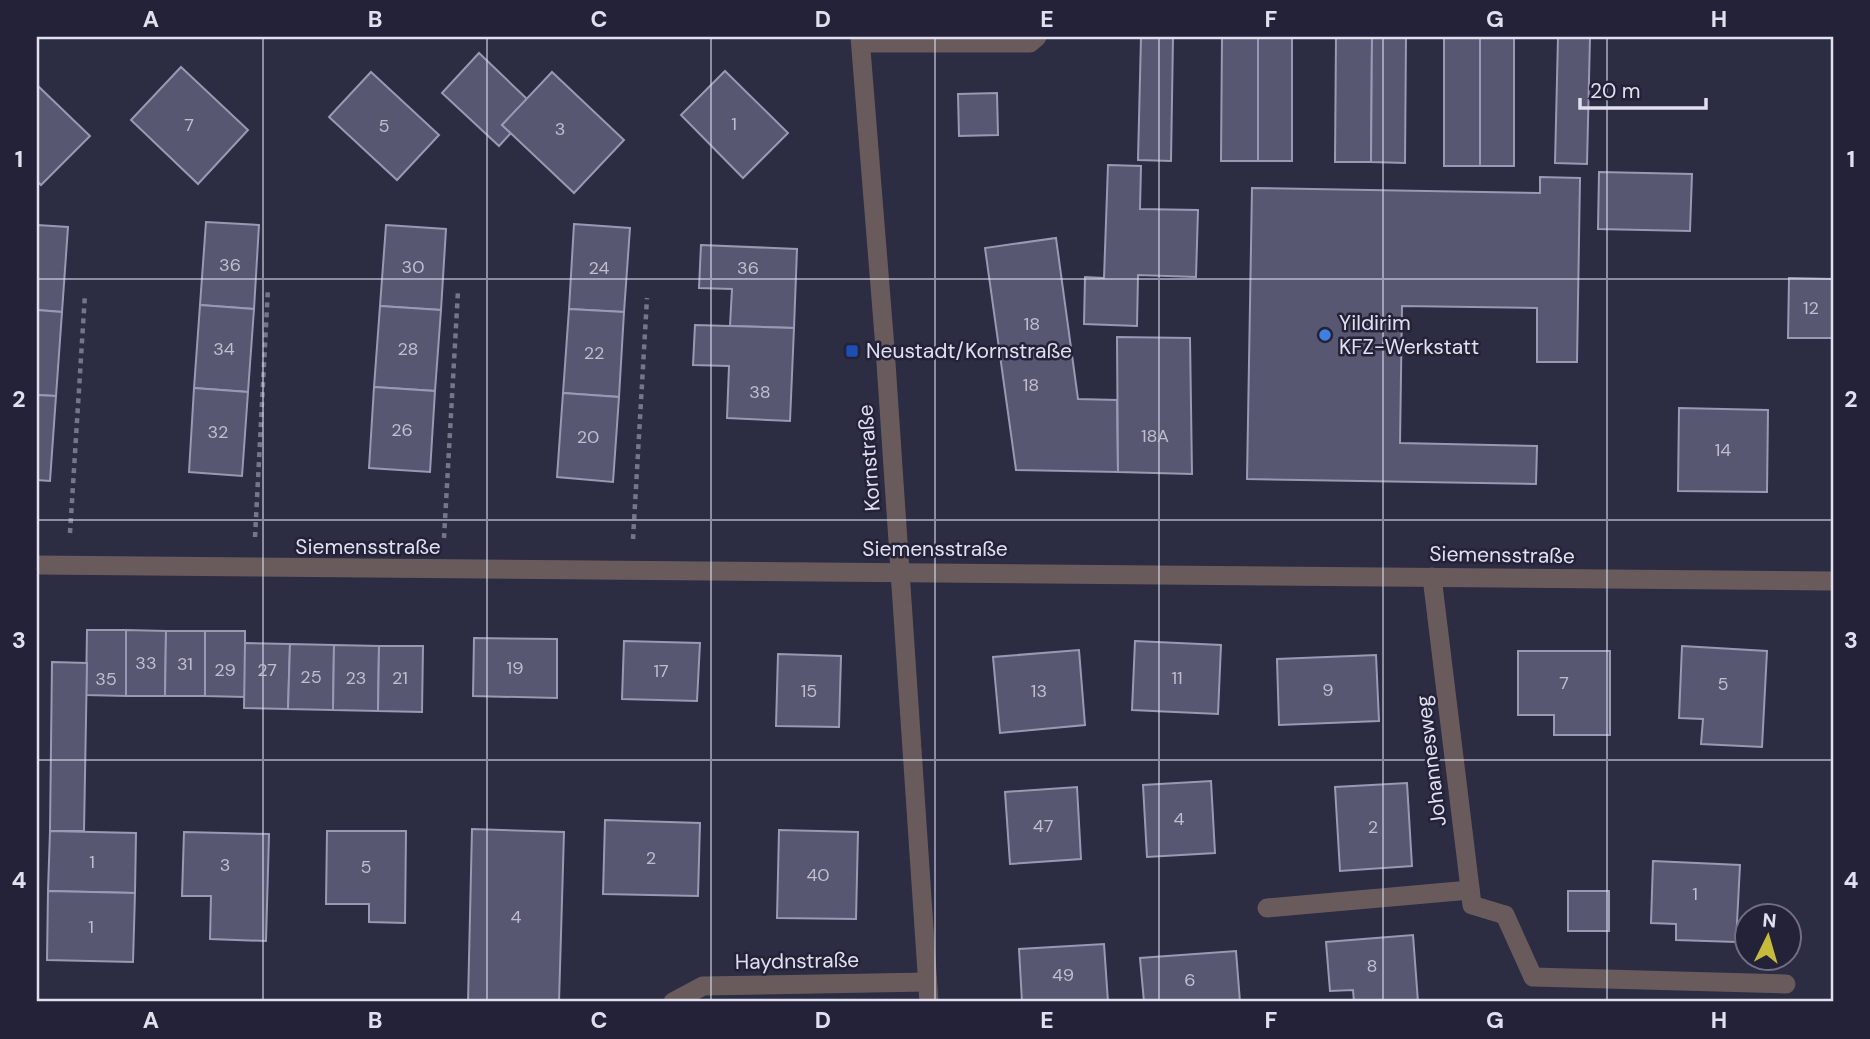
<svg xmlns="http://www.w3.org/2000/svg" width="1870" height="1039" font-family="'DM Sans',sans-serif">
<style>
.building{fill:#575771;stroke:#9999b5;stroke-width:2}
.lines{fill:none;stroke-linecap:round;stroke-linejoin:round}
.path{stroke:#76768a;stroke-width:4.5;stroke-dasharray:5 5;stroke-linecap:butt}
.service{stroke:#695b5c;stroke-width:19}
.minor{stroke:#695b5c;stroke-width:19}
.grid{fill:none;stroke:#e0e0f0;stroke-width:2;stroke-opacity:0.55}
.shop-dot{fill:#3f7fe0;stroke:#232238;stroke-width:2.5}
.transit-dot{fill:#1a4fb4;stroke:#232238;stroke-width:2.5}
.labels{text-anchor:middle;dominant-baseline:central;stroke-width:5;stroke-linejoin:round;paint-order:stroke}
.number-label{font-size:18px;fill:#bebed0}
.poi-label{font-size:21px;fill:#e0e0f0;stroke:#232238;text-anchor:start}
.street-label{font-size:21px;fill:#e0e0f0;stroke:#232238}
.neatline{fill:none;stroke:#e0e0f0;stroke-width:2.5}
.grid-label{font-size:23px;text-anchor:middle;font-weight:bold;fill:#e0e0f0}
</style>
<rect width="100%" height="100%" fill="#2c2c43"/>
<g class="building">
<path d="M1141,37H1173L1171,161L1138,160Z"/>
<path d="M1222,37H1258V161H1221Z"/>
<rect x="1258" y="37" width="34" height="124"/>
<path d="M1336,37H1372L1371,162H1335Z"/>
<path d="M1372,37H1406L1405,163L1371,162Z"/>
<rect x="1444" y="37" width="36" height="129"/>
<rect x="1480" y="37" width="34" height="129"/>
<path d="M1558,37H1590L1587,164L1555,163Z"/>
<path d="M479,53L527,99L502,125L511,133L499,146L442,93Z"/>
<path d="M181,67L248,130L198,184L131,120Z"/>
<path d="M725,71L788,133L743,178L681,115Z"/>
<path d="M371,72L439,135L397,180L329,117Z"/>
<path d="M552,72L624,140L574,193L502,125Z"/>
<path d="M37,85L90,136L41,185L37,181Z"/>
<path d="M997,93L998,135L959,136L958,94Z"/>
<path d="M1108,165L1141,166L1140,209L1198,210L1196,277L1138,275L1137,326L1084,324L1085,277L1104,278Z"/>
<path d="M1599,172L1692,174L1690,231L1598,229Z"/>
<path d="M1540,177L1580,178L1577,362H1537V308L1402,306L1400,443L1537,446L1536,484L1247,479L1252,188L1540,193Z"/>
<path d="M206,222L259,225L254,309L200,305Z"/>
<path d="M574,224L630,228L624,312L569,309Z"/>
<path d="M37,225L68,227L62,312L37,310Z"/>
<path d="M386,225L446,229L441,310L380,306Z"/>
<path d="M1056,238L1078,399L1117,400L1118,472L1016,470L985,248Z"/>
<path d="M701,245L797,249L794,328L730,326L732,289L699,288Z"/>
<path d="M1789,278L1833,279V338H1788Z"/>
<path d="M200,305L254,309L248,392L194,388Z"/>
<path d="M380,306L441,310L435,391L374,387Z"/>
<path d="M569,309L624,312L619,397L563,393Z"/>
<path d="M37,310L62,312L56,396L37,395Z"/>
<path d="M695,325L794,328L790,421L727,418L729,366L693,365Z"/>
<path d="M1117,337L1190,338L1192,474L1118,472Z"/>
<path d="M374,387L435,391L430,472L369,468Z"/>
<path d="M194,388L248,392L242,476L189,472Z"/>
<path d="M563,393L619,397L613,482L557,477Z"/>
<path d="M37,395L56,396L50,481L37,480Z"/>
<path d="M1679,408L1768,410L1767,492L1678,491Z"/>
<path d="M87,630H126V696L86,695Z"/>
<path d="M126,630L166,631L165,696H126Z"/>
<path d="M166,631H205V696H165Z"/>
<path d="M205,631H245V697L205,696Z"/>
<path d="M474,638L557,639V698L473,696Z"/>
<path d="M624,641L700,643L697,701L622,699Z"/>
<path d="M1135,641L1221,645L1218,714L1132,710Z"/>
<path d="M245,643L290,644L288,709L244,708Z"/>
<path d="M290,644L334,645L333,710L288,709Z"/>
<path d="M334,645L379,646L378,711L333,710Z"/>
<path d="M379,646H423L422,712L378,711Z"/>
<path d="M1682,646L1767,651L1762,747L1701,744L1703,719L1679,718Z"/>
<path d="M1079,650L1085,725L1000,733L993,657Z"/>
<path d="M1518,651H1610V735H1554V715H1518Z"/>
<path d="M778,654L841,656L839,727L776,726Z"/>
<path d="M1376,655L1379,721L1279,725L1277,659Z"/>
<path d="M52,662L87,663L84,831H50Z"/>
<path d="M1211,781L1215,853L1147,857L1143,785Z"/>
<path d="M1407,783L1412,866L1340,871L1335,787Z"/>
<path d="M1077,787L1081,859L1010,864L1005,792Z"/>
<path d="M605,820L700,823L698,896L603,894Z"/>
<path d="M472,829L564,832L559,1002H468Z"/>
<path d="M779,830L858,832L856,919L777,918Z"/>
<path d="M50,831L136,833L135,893L48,891Z"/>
<path d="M327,831H406L405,923L369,922V904H326Z"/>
<path d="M184,832L269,834L266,941L210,939L211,896H182Z"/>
<path d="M1653,861L1740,865L1736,942L1676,940V924L1651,923Z"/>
<path d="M48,891L135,893L133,962L47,960Z"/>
<rect x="1568" y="891" width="41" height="40"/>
<path d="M1413,935L1418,1002H1354L1353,990L1330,991L1326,942Z"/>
<path d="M1104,944L1108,1002H1022L1019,949Z"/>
<path d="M1236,951L1240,1002H1144L1140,958Z"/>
</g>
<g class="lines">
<g class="path">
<path d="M70,533L85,294"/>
<path d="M255,537L268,288"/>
<path d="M444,538L458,291"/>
<path d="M633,539L647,298"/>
</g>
<g class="service">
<path d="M1267,908L1470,890"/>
<path d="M1505,915L1533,977L1786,984"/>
</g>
<g class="minor">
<path d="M860,37L885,348L929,1002"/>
<path d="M861,43H1030L1037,37"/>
<path d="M37,565L1833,581"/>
<path d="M1432,577L1472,905L1505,915"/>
<path d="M673,1002L703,986L927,982"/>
</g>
</g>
<path class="grid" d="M263,37V1002M487,37V1002M711,37V1002M935,37V1002M1159,37V1002M1383,37V1002M1607,37V1002M37,279H1833M37,520H1833M37,760H1833"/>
<circle class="shop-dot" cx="1325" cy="335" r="7"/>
<rect class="transit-dot" x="845" y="344" width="14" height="14" rx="3.5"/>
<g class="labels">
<g class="number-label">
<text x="734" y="124">1</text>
<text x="189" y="125">7</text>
<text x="384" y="126">5</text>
<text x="560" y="129">3</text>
<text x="230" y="265">36</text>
<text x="413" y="267">30</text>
<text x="599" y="268">24</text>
<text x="748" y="268">36</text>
<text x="1811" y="308">12</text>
<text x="1032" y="324">18</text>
<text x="224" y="349">34</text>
<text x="408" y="349">28</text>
<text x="594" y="353">22</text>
<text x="1031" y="385">18</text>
<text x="760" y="392">38</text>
<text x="402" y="430">26</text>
<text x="218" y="432">32</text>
<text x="1155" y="436">18A</text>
<text x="588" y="437">20</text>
<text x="1723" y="450">14</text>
<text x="146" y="663">33</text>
<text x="185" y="664">31</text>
<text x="515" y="668">19</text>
<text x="225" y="670">29</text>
<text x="267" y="670">27</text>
<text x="661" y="671">17</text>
<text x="311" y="677">25</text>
<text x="356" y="678">23</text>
<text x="400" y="678">21</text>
<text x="1177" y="678">11</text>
<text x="106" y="679">35</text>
<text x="1564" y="683">7</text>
<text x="1723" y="684">5</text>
<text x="1328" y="690">9</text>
<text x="809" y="691">15</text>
<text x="1039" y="691">13</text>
<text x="1179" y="819">4</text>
<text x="1043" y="826">47</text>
<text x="1373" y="827">2</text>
<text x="651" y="858">2</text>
<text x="92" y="862">1</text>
<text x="225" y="865">3</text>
<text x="366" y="867">5</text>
<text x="818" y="875">40</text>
<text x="1695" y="894">1</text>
<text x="516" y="917">4</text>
<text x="91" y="927">1</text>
<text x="1372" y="966">8</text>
<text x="1063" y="975">49</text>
<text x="1190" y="980">6</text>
</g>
<g class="poi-label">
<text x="1339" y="323">Yildirim<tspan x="1339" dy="24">KFZ-Werkstatt</tspan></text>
<text x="866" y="351">Neustadt/Kornstraße</text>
</g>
<g class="street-label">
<text transform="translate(869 458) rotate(-94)">Kornstraße</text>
<text x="368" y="547">Siemensstraße</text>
<text x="935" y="549">Siemensstraße</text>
<text transform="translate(1502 555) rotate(1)">Siemensstraße</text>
<text transform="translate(1431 761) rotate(-97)">Johannesweg</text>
<text transform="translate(797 961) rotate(-1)">Haydnstraße</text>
</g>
</g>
<rect width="1870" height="1039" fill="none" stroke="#232238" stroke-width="77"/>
<g transform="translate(1768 937) rotate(5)"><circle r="33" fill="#232238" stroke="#6f6e82" stroke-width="2"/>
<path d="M0-5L12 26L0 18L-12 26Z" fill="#c7bb3c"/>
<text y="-10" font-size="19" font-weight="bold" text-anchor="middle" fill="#e0e0f0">N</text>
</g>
<path d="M1580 98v10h126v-10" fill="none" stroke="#e0e0f0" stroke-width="3.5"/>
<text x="1590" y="98" font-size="21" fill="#e0e0f0" stroke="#232238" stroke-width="5" paint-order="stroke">20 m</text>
<rect x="38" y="38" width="1794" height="962" class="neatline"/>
<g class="grid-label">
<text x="151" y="27">A</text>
<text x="375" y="27">B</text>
<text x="599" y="27">C</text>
<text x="823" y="27">D</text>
<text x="1047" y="27">E</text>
<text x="1271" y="27">F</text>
<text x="1495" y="27">G</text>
<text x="1719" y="27">H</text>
<text x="19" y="167">1</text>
<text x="1851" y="167">1</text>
<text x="19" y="407">2</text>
<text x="1851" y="407">2</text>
<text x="19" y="648">3</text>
<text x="1851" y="648">3</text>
<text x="19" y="888">4</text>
<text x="1851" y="888">4</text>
<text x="151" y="1028">A</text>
<text x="375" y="1028">B</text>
<text x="599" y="1028">C</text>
<text x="823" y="1028">D</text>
<text x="1047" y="1028">E</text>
<text x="1271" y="1028">F</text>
<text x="1495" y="1028">G</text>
<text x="1719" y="1028">H</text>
</g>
</svg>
